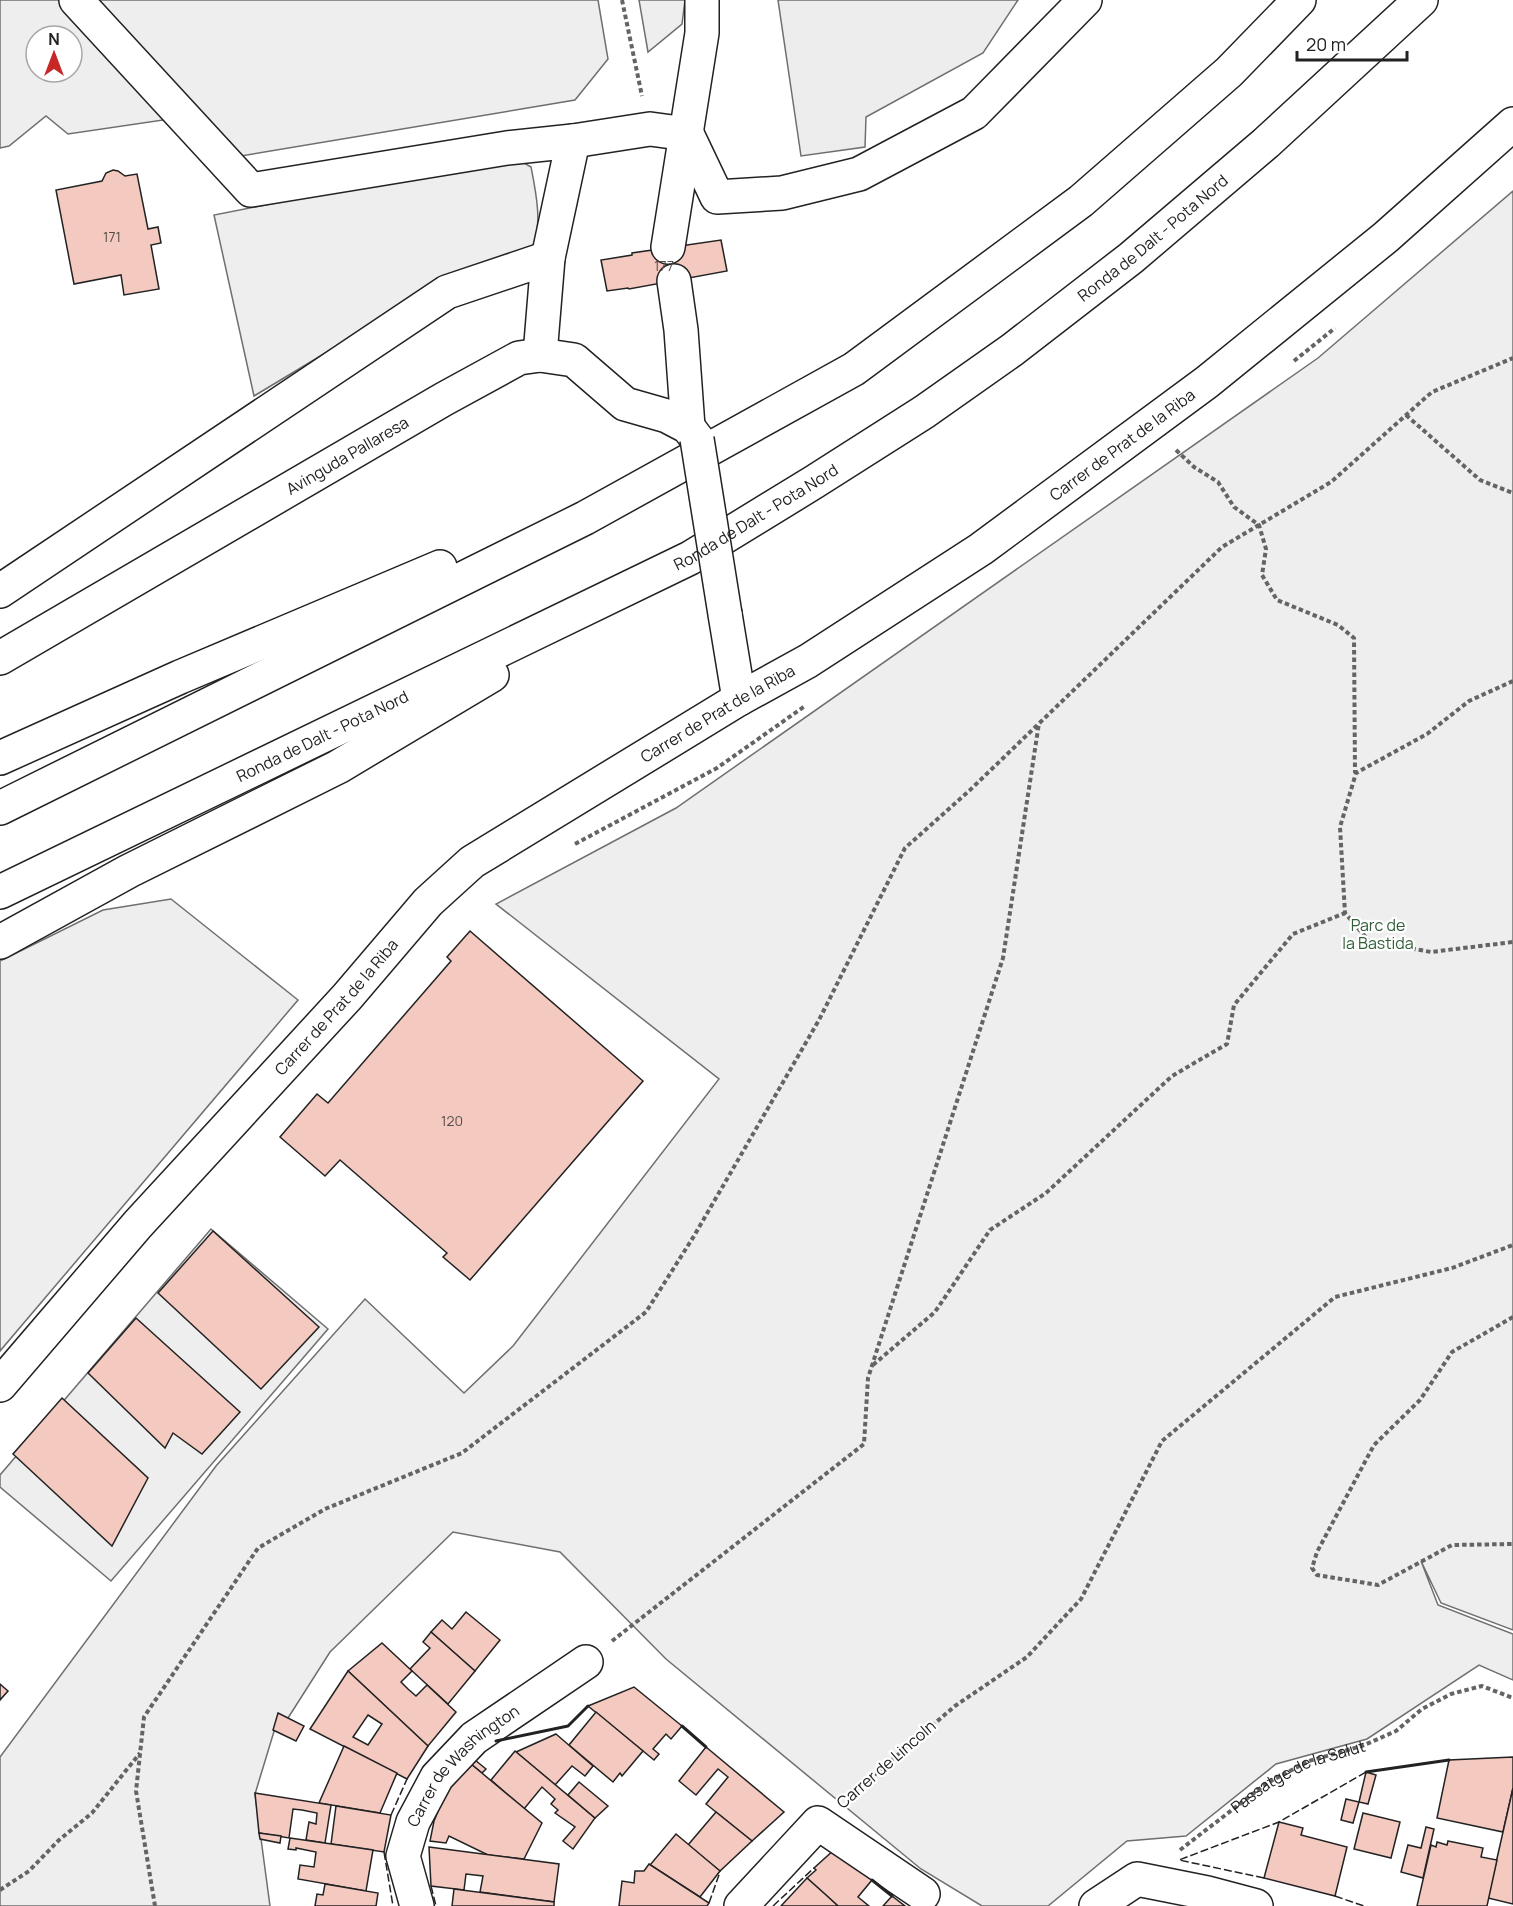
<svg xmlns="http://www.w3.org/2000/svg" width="1513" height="1906" font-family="Manrope,sans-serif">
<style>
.green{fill:#eee;stroke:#6f6f6f;stroke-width:1.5;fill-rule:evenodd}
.parking{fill:#ededed;stroke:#6f6f6f;stroke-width:1.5}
.building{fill:#f3c9c0;stroke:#222;stroke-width:1.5;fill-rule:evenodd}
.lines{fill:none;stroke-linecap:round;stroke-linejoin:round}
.minor-casing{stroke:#222;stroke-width:36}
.highway-casing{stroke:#222;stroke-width:36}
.path{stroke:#646464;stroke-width:4;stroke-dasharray:4.5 3;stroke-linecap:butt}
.minor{stroke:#fff;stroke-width:33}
.highway{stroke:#fff;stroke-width:33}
.minor-bridge-casing{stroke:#222;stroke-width:36;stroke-linecap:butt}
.minor-bridge{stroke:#fff;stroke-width:33}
.fence{stroke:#222;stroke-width:1.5;stroke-dasharray:8 3;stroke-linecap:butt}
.wall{stroke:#222;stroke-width:3}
.labels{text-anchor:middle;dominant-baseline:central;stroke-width:4.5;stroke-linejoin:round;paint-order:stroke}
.number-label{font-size:14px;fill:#564c4a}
.street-label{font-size:16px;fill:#222;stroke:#fff}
.park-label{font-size:16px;fill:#2f5e38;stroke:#fff}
</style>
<rect width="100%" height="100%" fill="#fff"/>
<g class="green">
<path d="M0,0H61L170,119L68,134L46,116L9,146L0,148ZM36,36H72V72H36Z"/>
<path d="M94,0H598L608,59L575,100L235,157Z"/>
<path d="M639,0H685L682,24L648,52Z"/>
<path d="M500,159L519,160L531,167C536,192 543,226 532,250L445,281L254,396L214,215Z"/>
<path d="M1513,191V1630L1441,1603L1421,1561L1438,1605L1513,1634V1680L1479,1665L1367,1739L1276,1764L1186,1836L1127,1841L1048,1906H982L921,1869L666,1659L560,1552L453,1532L330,1652L288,1718L279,1715L255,1794L270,1906H0V1757L216,1466L365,1299L464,1393L513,1346L719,1079L496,904L676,808L1318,358Z"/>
<path d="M171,899L298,1000L0,1351V961L103,910Z"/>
<path d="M211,1229L328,1329L111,1581L0,1487V1475Z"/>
</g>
<path class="parking" d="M778,0H1018L983,53L866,117L865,147L801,156Z"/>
<g class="building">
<path d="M113,170L118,171L125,176L137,174L148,229L158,227L161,243L151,245L159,289L124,295L121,275L74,284L56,190L102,181L106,173Z"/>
<path d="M721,240L727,271L629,289L628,288L607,291L601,260L632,255V253Z"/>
<path d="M470,931L643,1081L470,1280L443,1257L447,1253L340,1160L325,1176L280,1137L317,1094L328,1103L451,961L447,957Z"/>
<path d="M213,1231L319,1327L261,1389L158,1293Z"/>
<path d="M136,1318L240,1412L202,1454L173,1433L165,1448L88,1373Z"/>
<path d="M62,1398L148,1478L112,1546L13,1454Z"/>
<path d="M466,1612L500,1640L475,1671L431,1632L442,1620L452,1629Z"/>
<path d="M431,1632L475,1671L448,1704L410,1669L430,1648L423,1642Z"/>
<path d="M382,1643L412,1671L401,1682L408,1689L416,1696L427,1685L456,1712L428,1746L348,1671Z"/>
<path d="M348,1671L428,1746L407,1779L310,1729ZM368,1715L382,1724L368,1745L353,1737Z"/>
<path d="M0,1684L8,1691L0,1700Z"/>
<path d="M634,1687L682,1726L671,1739L666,1734L653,1749L659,1754L654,1760L588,1706Z"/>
<path d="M596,1712L643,1751L622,1776L620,1773L613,1782L569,1745Z"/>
<path d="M278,1713L304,1726L296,1741L273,1730Z"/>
<path d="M556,1734L593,1766L585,1776L572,1766L555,1785L516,1752Z"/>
<path d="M344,1746L397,1773L380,1813L319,1803Z"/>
<path d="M706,1747L784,1812L752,1841L706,1804L728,1777L718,1769L696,1795L679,1781Z"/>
<path d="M515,1751L595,1818L573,1849L563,1841L575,1827L555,1813L558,1810L551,1804L555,1799L542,1787L524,1809L491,1780Z"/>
<path d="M1513,1757V1788L1503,1832L1437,1818L1449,1760Z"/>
<path d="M475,1760L486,1769L482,1773L471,1764Z"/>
<path d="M471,1764L542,1823L524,1859L488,1855L449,1836L446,1843L430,1841L434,1821L443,1799L452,1785Z"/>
<path d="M1366,1772L1376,1775L1368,1804L1359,1802Z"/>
<path d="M579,1782L608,1806L595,1818L568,1795Z"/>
<path d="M1513,1788V1904L1488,1898Z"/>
<path d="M255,1793L331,1805L325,1843L306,1840L309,1822L316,1824L317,1813L302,1810L293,1809L289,1838L259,1833Z"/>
<path d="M1346,1799L1359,1802L1353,1823L1341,1820Z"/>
<path d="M336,1806L391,1815L384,1852L331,1844Z"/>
<path d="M716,1812L752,1841L720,1871L688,1845Z"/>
<path d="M1363,1813L1400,1822L1391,1858L1354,1849Z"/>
<path d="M1279,1822L1303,1828L1301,1835L1347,1847L1335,1896L1264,1878Z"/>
<path d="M1426,1827L1434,1829L1423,1878L1401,1872L1408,1845L1421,1848Z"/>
<path d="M259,1833L281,1836L280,1843L260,1839Z"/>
<path d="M676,1834L720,1871L700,1897L650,1865Z"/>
<path d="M290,1838L373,1850L366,1891L298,1879L300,1865L314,1867L316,1852L296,1848V1850L288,1849Z"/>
<path d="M1448,1841L1483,1848L1481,1857L1497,1860L1487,1906H1417L1431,1845L1436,1847L1437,1842L1447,1845Z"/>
<path d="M429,1847L559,1864L554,1902L480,1892L483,1876L466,1874L464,1890L431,1886Z"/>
<path d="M835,1849L872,1880L858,1897L869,1906H838L807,1878L816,1870L814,1868Z"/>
<path d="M649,1864L709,1903L707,1906H619L622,1881L634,1883L635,1871H644Z"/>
<path d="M807,1878L826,1895L838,1906H781Z"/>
<path d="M325,1884L378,1893L376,1906H315L317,1894L323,1895Z"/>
<path d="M454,1889L554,1902V1906H452Z"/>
<path d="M892,1896L905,1906H883Z"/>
</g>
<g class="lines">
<g class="minor-casing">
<g id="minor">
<path d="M76,0L251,190L507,148L573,141L650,129L687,134"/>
<path d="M687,134L717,197L782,193L859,174L974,113L1085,0"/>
<path d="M668,247L702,33V0"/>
<path d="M674,281L681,330L688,427"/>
<path d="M540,355L548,258L573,141"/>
<path d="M0,591L447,292L548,258"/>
<path d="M725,614L739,699"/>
<path id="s2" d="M0,658L444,399L519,358L540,355L574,360L625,404L667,416L688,427L697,439"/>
<path id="s3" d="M0,1385L138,1224L347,997L428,902L472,862L739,699L808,661L981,549L1207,382L1386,237L1513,124"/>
<path id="s4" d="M417,1906L403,1856L413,1822L437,1777L474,1738L586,1662"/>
<path d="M741,1906L818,1823L923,1894"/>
<path d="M1096,1906L1137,1879L1207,1893L1256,1906"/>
</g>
</g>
<g class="highway-casing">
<g id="highway">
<path d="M0,758L180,677L440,567"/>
<path d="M0,808L585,518L854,369L1081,201L1229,72L1299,0"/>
<path id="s5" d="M0,892L690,558L814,482L924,412L1012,350L1131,258L1266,143L1421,0"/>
<path d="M0,942L129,871L338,767L492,675"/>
</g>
</g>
<g class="path">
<path d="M622,0L642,96"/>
<path d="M1294,361L1335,328"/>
<path d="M1406,415L1480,480L1513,493"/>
<path d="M1176,450L1194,467L1218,482L1234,507L1259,525L1266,549L1262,575L1277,600L1338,625L1354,638L1355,773"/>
<path d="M1513,681L1469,701L1427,734L1356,773L1340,827L1345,913L1369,941L1431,952L1513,942"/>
<path d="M575,844L717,768L805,706"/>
<path d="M1513,1317L1452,1352L1420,1400L1374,1445L1317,1552L1312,1568L1317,1575L1378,1585L1452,1545L1513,1544"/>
<path d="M873,1365L935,1312L990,1230L1046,1193L1172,1076L1227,1044L1234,1005L1293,934L1345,913"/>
<path d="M612,1641L864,1444L868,1378L1003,958L1039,723"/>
<path d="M846,1799L955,1706L1027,1657L1081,1599L1162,1441L1335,1297L1452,1268L1513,1245"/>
<path id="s1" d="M1180,1850L1267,1783L1309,1761L1362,1746L1396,1731L1422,1709L1451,1694L1482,1686L1513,1698"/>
<path d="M0,1890L29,1871L59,1840L92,1813L140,1753"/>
<path d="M155,1906L136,1791L144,1717L258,1548L325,1509L462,1453L646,1312L694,1236L819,1020L905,848L970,790L1222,547L1331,482L1432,392L1513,358"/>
</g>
<use href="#minor" class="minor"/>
<use href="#highway" class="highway"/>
<g class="minor-bridge-casing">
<path id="minor-bridge" d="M697,439L725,614"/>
</g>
<use href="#minor-bridge" class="minor-bridge"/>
<g class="fence">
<path d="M391,1815L407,1779"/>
<path d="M384,1852L393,1906"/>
<path d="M1264,1878L1179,1860L1279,1822L1366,1772"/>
<path d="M431,1886L436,1906"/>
<path d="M1335,1896L1364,1906"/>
<path d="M709,1903L720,1872"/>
<path d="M773,1906L814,1868"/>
</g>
<g class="wall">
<path d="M682,1726L706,1747"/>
<path d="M496,1741L568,1726L588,1706"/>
<path d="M1366,1772L1449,1760"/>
<path d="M872,1880L892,1896"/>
</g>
</g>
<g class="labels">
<g class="number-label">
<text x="112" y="236">171</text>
<text x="664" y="265">177</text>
<text x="452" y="1120">120</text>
</g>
<g class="street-label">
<text stroke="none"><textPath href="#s5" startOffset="1330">Ronda de Dalt - Pota Nord</textPath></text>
<text stroke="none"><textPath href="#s3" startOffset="1478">Carrer de Prat de la Riba</textPath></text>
<text stroke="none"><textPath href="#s2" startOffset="402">Avinguda Pallaresa</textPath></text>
<text stroke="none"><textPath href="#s5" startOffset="844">Ronda de Dalt - Pota Nord</textPath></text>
<text stroke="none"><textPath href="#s3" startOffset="992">Carrer de Prat de la Riba</textPath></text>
<text stroke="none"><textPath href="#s5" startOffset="358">Ronda de Dalt - Pota Nord</textPath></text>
<text stroke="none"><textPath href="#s3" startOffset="506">Carrer de Prat de la Riba</textPath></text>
<text transform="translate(886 1764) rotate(-41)">Carrer de Lincoln</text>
<text stroke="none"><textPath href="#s4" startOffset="164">Carrer de Washington</textPath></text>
<text stroke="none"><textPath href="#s1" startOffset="141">Passatge de la Salut</textPath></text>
</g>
<g class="park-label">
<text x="1378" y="925">Parc de<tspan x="1378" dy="18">la Bastida</tspan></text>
</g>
</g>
<g transform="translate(54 54)"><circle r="28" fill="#ffffff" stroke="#a7a7a7" stroke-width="1.5"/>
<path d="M0-4.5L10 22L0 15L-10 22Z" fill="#c62828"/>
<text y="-9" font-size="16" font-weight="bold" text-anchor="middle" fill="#222222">N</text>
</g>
<path d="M1297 51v9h110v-9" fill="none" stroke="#222222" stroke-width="3"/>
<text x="1306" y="51" font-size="18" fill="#222222" stroke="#ffffff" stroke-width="4.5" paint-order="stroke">20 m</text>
</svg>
